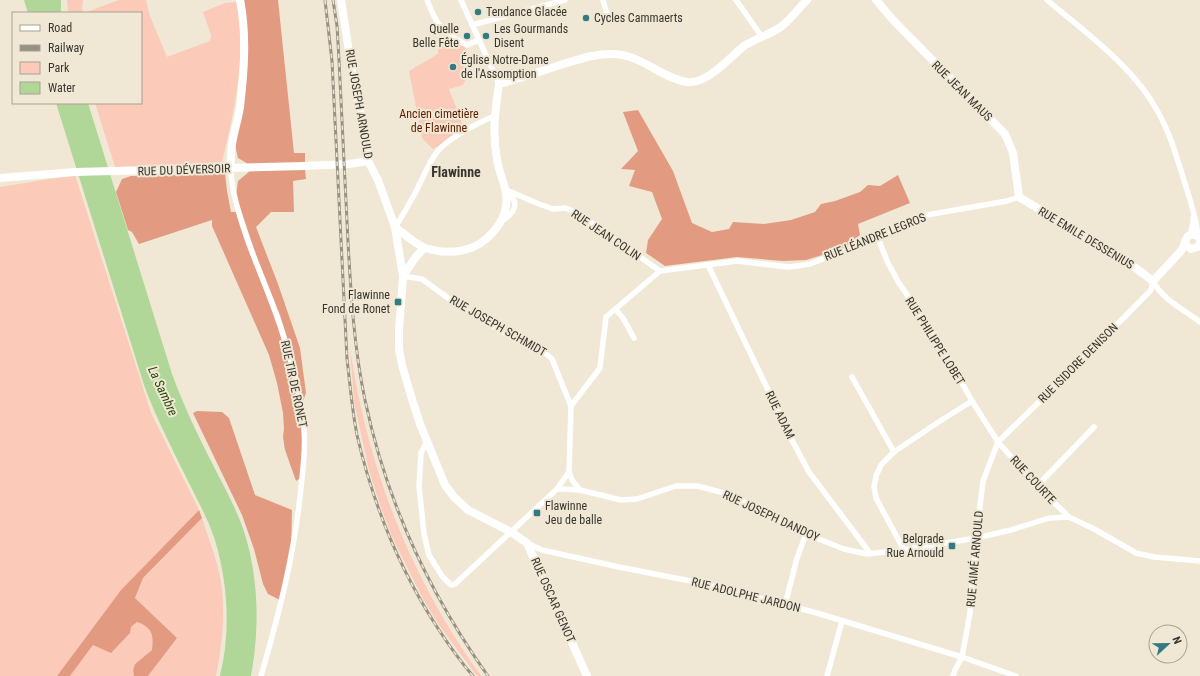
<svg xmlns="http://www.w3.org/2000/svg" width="1200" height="676" font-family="'Roboto Condensed',sans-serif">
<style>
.green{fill:#fbcab9}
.forest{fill:#e29b81}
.water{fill:#b0d698}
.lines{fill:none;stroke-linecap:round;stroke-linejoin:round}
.street{stroke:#fff;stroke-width:5.5}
.secondary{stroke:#fff;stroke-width:8}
.rail-casing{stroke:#979184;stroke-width:3}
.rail{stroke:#f0e8d5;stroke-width:1.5;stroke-dasharray:4.5;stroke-linecap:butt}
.poi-dot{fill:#337b82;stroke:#f0e8d5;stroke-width:1.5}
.labels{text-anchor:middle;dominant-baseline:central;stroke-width:4;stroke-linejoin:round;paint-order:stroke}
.poi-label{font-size:12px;fill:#39362f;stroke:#f0e8d5;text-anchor:start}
.street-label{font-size:12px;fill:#39362f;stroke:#f0e8d5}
.park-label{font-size:12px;fill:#5b1d02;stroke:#f0e8d5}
.water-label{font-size:13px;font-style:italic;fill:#284a08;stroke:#f0e8d5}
.quarter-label{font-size:14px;font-weight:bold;fill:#39362f;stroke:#f0e8d5}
</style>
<rect width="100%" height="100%" fill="#f0e8d5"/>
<g class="green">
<path d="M67,0H83L82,9L84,13L119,0H146L150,16L167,57L210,41L211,35L203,12L225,3L237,2C238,15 241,29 241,42C240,85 232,121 222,162L165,166L115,167L95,103H141V13H68Z"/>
<path d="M450,39L459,44L460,45L465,46C473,67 474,64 463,85L449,89L465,131L433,149L422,138L409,71L438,54V45L447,42Z"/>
<path d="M75,175L151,413L199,510L121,590L57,676H0V187Z"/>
<path d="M350,349C368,468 410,578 481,676H477L439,625L422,597L393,539L380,505L368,466L354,401Z"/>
<path d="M202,518C207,535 214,551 218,568C227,603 223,641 216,676H148L177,638L135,598L143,578Z"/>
<path d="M137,622C152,627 154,635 152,650L135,664L133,670L134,676H70L93,645L131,627Z"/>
</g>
<g class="forest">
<path d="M244,0H278L294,153H305V163L250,165L238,158L235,145L247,73V26Z"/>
<path d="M638,110L673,171L692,223L712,232L729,229L733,222L764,224L791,220L815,212L821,204L835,201L860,192L868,185L880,186L898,175L910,203L858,224L860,235L845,248L806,260L783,261L737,257L665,266L646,253L648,240L662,219L652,192L629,186L635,170L621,169L638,151L623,112Z"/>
<path d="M305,169L306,179L293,181L294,212H271L256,227L278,284L300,348L306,393L303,401L296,366L280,315L257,258L236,195L238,181L250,171Z"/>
<path d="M225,173L227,191L231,212H238L284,336L304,430L303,476L296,481L285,450L283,437L284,429L283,413L277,383L269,355L212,226V220L139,244L132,232L128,230L116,192L122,179L131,176L185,175Z"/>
<path d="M197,411L222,412L229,418L255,495L292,510L291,556L282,601L268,594L263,584L254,549L242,515L193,413Z"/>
<path d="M199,510L202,518L143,578L135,598L177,638L148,676H134L133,670L135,664L152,650C154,635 152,627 137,622L131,627L130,633L111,653L93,645L70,676H57L121,590Z"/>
</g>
<g class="water">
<path d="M24,0H61V13H28Z"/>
<path d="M56,103H88L172,374C184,406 198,436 213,465C223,484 233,503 241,523C259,571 260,627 251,676H220C231,631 228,584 215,540C208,519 197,499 187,479C172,448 156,418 144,385Z"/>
</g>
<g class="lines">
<g class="street">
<path d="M427,0C437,26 442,33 467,45L479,40"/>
<path d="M461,0L499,84"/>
<path d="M603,0L607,14"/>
<path d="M736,0L762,37"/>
<path d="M1047,0C1086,33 1134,67 1158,112C1170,133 1176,155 1183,177C1189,197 1196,216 1198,236"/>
<path d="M472,25L565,0"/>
<path d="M230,168C232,178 232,188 235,198C246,246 270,291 284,338C293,367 301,399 304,429C306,448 303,468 301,487C295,552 279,614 261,676"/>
<path d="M506,190L539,204L553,209L565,208L576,212L660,271"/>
<path d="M502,221C515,212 520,204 508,191"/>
<path d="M395,227C402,217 408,206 414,195C422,181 427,165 437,152C448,138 478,123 494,116"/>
<path d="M1190,235L1193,223V218"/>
<path d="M878,238L888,263L899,283L939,342L972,401L998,442L1037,486L1069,517"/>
<path d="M708,265L793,442L809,472L870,553"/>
<path d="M660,271L737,261L789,267L810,264L878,238L899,229L921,216L1007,201L1019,197"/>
<path d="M403,276L422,279L452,301L479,318L511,337L542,350L552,359L571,406L569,472L572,480L580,490"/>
<path d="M1153,281C1162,299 1184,310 1200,322"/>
<path d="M616,310L623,318L634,338"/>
<path d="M852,377L894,452"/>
<path d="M571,406L600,368L606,317L660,271"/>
<path d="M427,441L421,453L419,486L424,534L429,555L442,576L451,585L455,584L557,489L569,472"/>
<path d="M1037,486L1094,427"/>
<path d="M557,489H563L580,490L621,500L637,499L676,486H697L724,493L759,509L806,534L844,549L867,554L904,550L976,538L1011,530L1049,518L1069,517L1096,530L1136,553L1154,557L1200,561"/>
<path d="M527,543L542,550L619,567L716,586L817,613L962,657L1016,676"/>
<path d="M904,550L876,498L874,487L876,476L881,465L894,452L937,423L972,401"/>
<path d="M785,605L797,558L806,534"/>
<path d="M827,676L842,621"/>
<path d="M953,676L955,670L962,657L970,613L976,538L983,481L998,442L1089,353L1151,290L1153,281"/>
</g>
<g class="secondary">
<path d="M341,0L352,71L367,144L368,161L378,180L395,227L403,276L399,331V349L402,365L411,396L420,424L445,485L454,497L468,510L511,532L527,543L587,676"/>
<path d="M876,0L894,21L1005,134L1013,153L1019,197L1129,263L1153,281L1181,251L1185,243"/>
<path d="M230,168C231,160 231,152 232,144C234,131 238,120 240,107C244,73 247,35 240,0"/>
<path d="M0,178L75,172L304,166L349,164L368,161"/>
<path d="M395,227C404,234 415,244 425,248C451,256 477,252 494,231C500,224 505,215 506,206C509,190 499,175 497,159C492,132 495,111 499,84C520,78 540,72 560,65C577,60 596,53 614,54C642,55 661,78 687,82C707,85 730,57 744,46C756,38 770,35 782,26C791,19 799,8 807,0"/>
<path d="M1200,240L1198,236L1193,234L1188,236L1185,241L1186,245L1191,249L1198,247L1200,243"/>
<path d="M403,276L415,258L424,248"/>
</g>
<g class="rail-casing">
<g id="rail">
<path d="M325,0L332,61L347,359C350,384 352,410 357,435C373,504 398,567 437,627C448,644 460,661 473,676"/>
<path d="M333,0L337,26L339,60C342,121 345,181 348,242C351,295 354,348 365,400C386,500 429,593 488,676"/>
</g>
</g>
<use href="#rail" class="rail"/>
</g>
<g class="poi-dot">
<circle cx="478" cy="12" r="4"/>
<circle cx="586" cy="18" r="4"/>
<circle cx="467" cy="36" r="4"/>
<circle cx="486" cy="36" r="4"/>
<circle cx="453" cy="67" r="4"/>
<rect x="394" y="298" width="8" height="8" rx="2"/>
<rect x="533" y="509" width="8" height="8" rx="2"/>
<rect x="948" y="542" width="8" height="8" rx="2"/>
</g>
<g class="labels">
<g class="poi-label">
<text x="486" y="12">Tendance Glacée</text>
<text x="594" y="18">Cycles Cammaerts</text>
<text x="459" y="29" text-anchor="end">Quelle<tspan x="459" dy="14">Belle Fête</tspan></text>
<text x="494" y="29">Les Gourmands<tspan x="494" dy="14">Disent</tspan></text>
<text x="461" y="60">Église Notre-Dame<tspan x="461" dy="14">de l'Assomption</tspan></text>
<text x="390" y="295" text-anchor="end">Flawinne<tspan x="390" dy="14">Fond de Ronet</tspan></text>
<text x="545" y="506">Flawinne<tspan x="545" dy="14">Jeu de balle</tspan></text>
<text x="944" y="539" text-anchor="end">Belgrade<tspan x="944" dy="14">Rue Arnould</tspan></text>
</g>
<g class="street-label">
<text transform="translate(962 91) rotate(45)">RUE JEAN MAUS</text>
<text transform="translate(359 104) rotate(80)">RUE JOSEPH ARNOULD</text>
<text transform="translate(184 170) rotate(-2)">RUE DU DÉVERSOIR</text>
<text transform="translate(606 235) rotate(34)">RUE JEAN COLIN</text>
<text transform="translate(875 237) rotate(-22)">RUE LÉANDRE LEGROS</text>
<text transform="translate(1086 238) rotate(31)">RUE EMILE DESSENIUS</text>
<text transform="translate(498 326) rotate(30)">RUE JOSEPH SCHMIDT</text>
<text transform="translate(935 341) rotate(58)">RUE PHILIPPE LOBET</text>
<text transform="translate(1078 363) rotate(-45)">RUE ISIDORE DENISON</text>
<text transform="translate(294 384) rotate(78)">RUE TIR DE RONET</text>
<text transform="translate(780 415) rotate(64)">RUE ADAM</text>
<text transform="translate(1033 480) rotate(47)">RUE COURTE</text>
<text transform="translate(771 516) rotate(25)">RUE JOSEPH DANDOY</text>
<text transform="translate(975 559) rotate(-85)">RUE AIMÉ ARNOULD</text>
<text transform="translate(746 595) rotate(14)">RUE ADOLPHE JARDON</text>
<text transform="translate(553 600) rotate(66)">RUE OSCAR GENOT</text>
</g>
<g class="park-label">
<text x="439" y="114">Ancien cimetière<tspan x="439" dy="14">de Flawinne</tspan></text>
</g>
<g class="water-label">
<text transform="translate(163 391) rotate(65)">La Sambre</text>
</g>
<g class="quarter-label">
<text x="456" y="172">Flawinne</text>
</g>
</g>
<rect x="12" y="12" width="130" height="92" fill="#f0e8d5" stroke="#a7a193"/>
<rect x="20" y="25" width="20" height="6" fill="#ffffff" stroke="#a7a193"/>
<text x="48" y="32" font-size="12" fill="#39362f">Road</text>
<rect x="20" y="45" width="20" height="6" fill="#979184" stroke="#a7a193"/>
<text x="48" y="52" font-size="12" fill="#39362f">Railway</text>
<rect x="20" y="62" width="20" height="12" fill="#fbcab9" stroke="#a7a193"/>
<text x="48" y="72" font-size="12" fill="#39362f">Park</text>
<rect x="20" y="82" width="20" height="12" fill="#b0d698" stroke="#a7a193"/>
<text x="48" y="92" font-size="12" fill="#39362f">Water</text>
<g transform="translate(1168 644) rotate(68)"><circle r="19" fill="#f0e8d5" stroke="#a7a193"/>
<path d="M0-3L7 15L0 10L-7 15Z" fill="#337b82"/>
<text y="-6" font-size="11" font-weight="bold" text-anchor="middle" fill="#39362f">N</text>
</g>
</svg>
